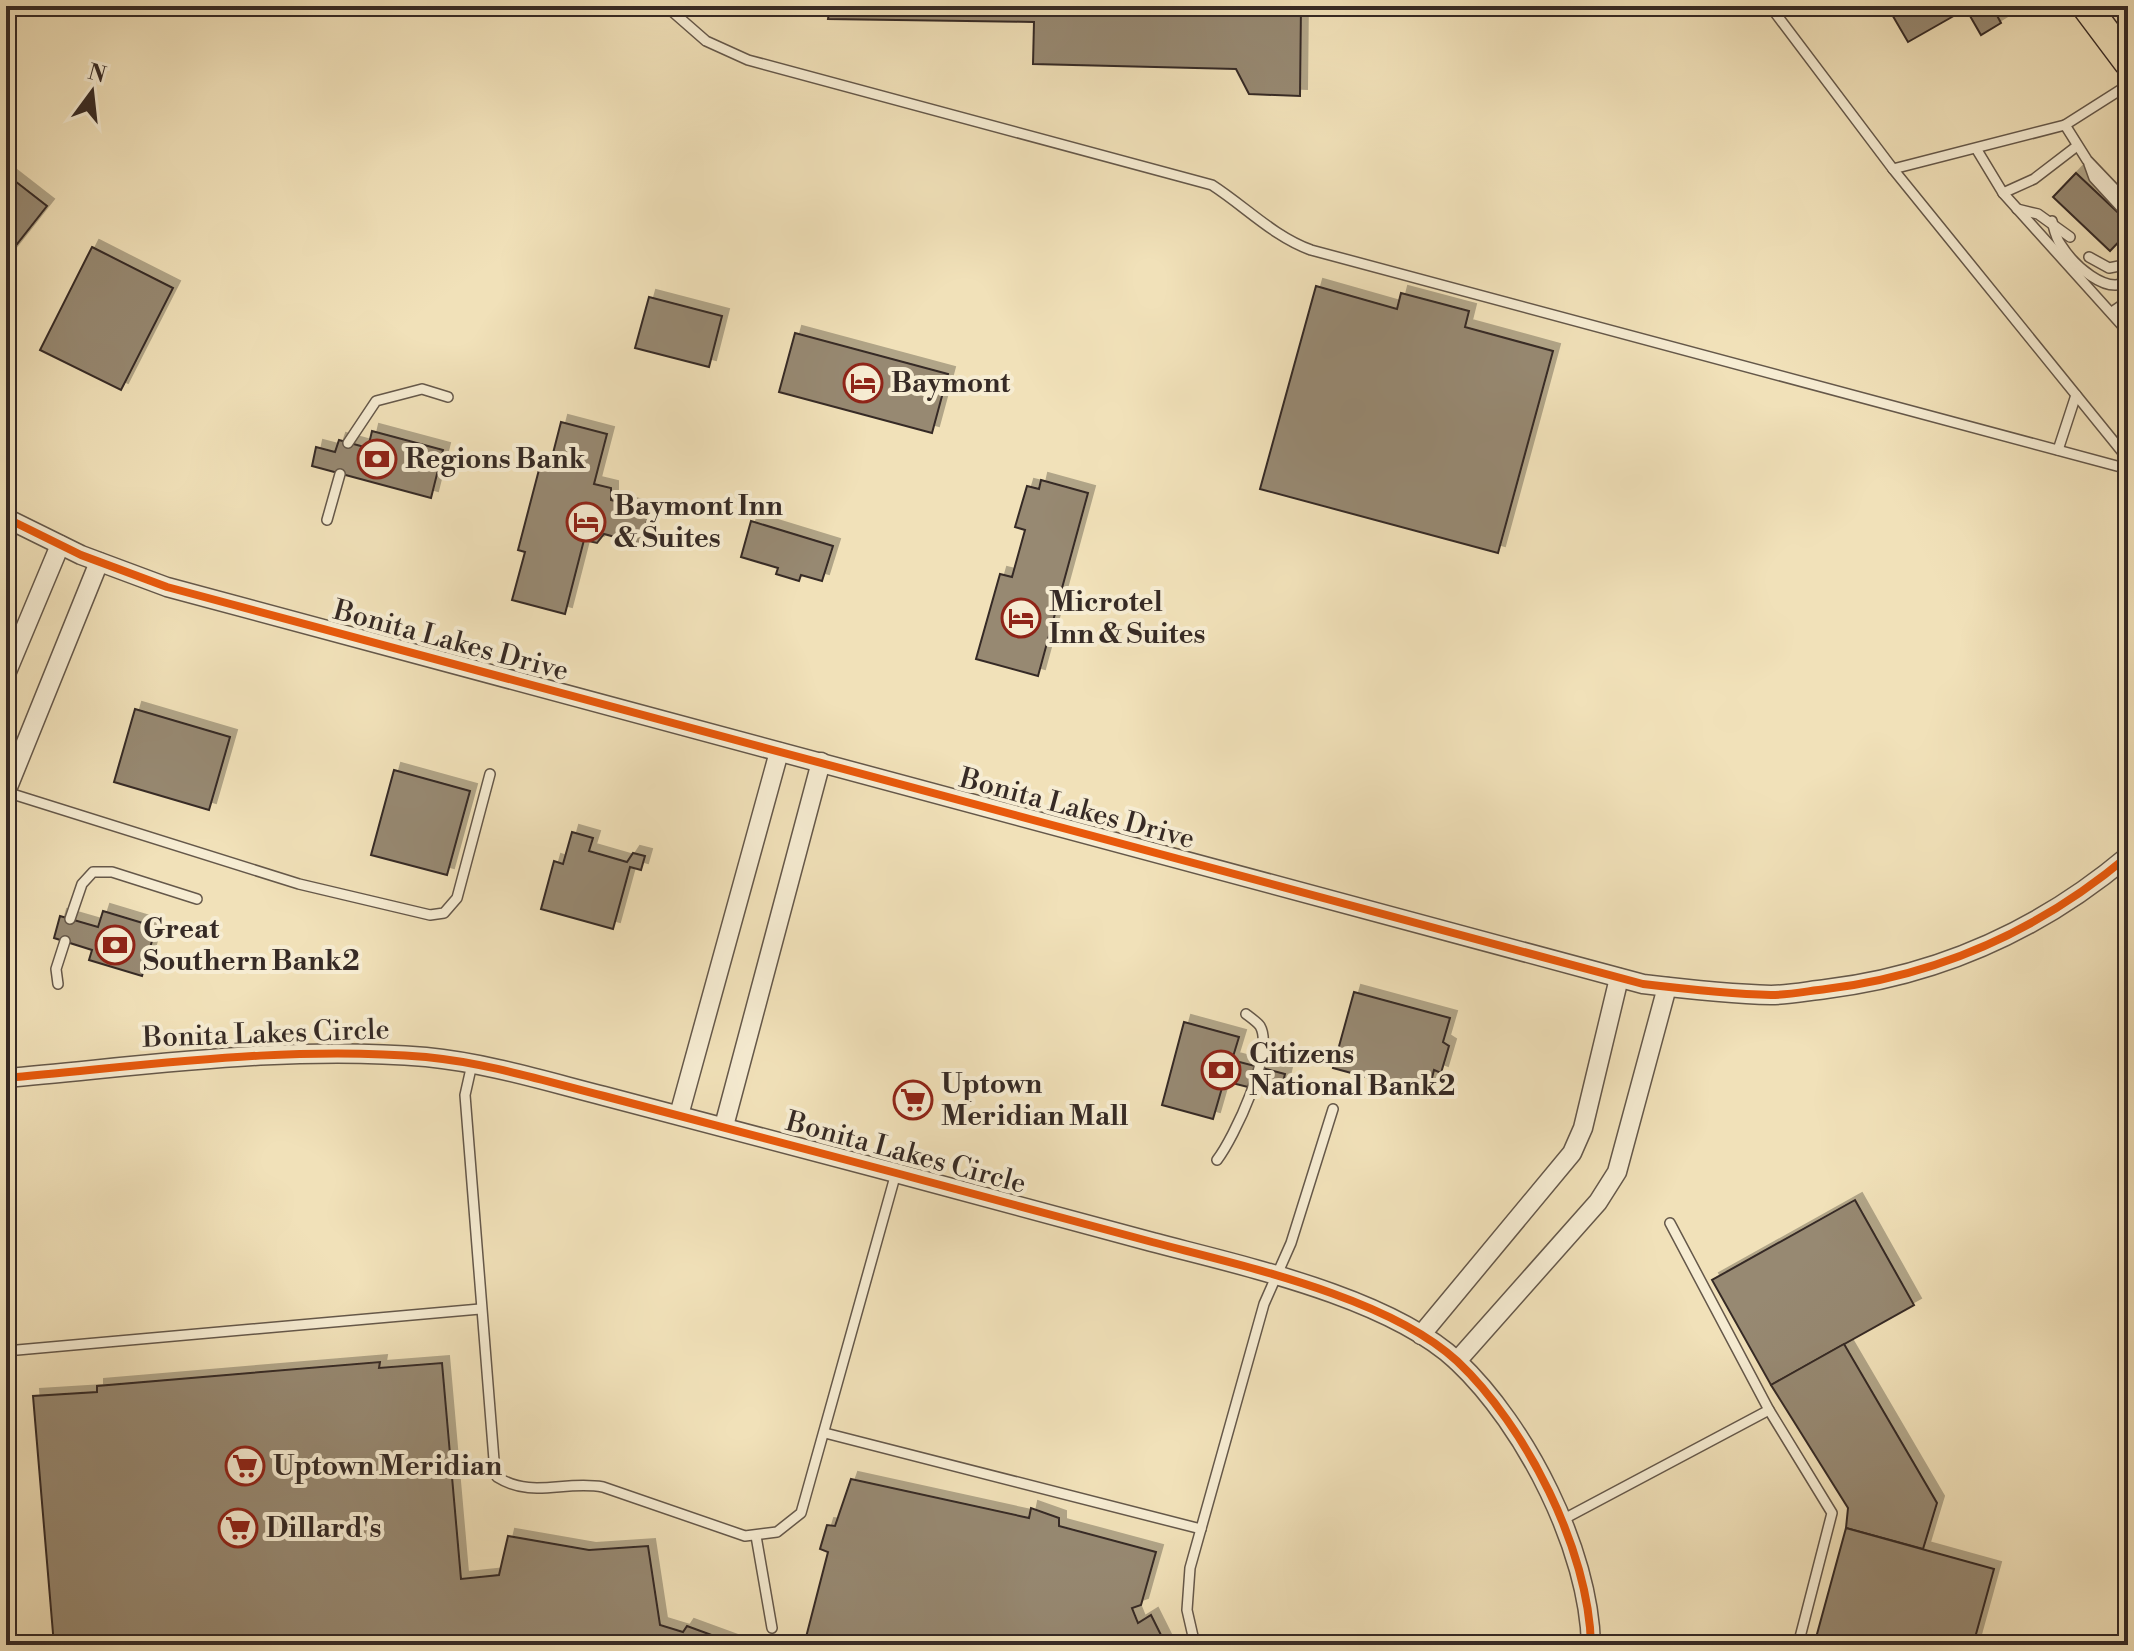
<svg xmlns="http://www.w3.org/2000/svg" width="2134" height="1651" font-family="'Libre Bodoni',serif">
<style>
.building{fill:#978972;stroke:#362a25;stroke-width:2;filter:url(#shadow)}
.lines{fill:none;stroke-linecap:round;stroke-linejoin:round}
.service-casing{stroke:#65584a;stroke-width:12}
.minor-casing{stroke:#65584a;stroke-width:21}
.primary-casing{stroke:#362a25;stroke-width:31}
.service{stroke:#f6ecd2;stroke-width:9}
.minor{stroke:#f6ecd2;stroke-width:18}
.primary{stroke:#f1e1b9;stroke-width:28}
.cycleway-casing{stroke:#f6ecd2;stroke-width:13}
.cycleway{stroke:#e8590c;stroke-width:8}
.labels{text-anchor:middle;dominant-baseline:central;stroke-width:8;stroke-linejoin:round;paint-order:stroke}
.poi-label{font-size:28px;font-weight:bold;fill:#362a25;stroke:#f6ecd2;text-anchor:start}
.street-label{font-size:28px;fill:#362a25;stroke:#f6ecd2}
</style>
<defs>
<filter id="shadow"><feDropShadow dx="7" dy="-7" stdDeviation="0" flood-color="#0004"/></filter>
</defs>
<rect width="100%" height="100%" fill="#f1e1b9"/>
<filter id="stains"><feTurbulence type="fractalNoise" baseFrequency=".0025" numOctaves="4"/><feColorMatrix values="0 0 0 0 .2 0 0 0 0 .09 0 0 0 0 .02 0 0 0 .5 -.17"/></filter>
<radialGradient id="worn" r=".72"><stop offset=".6" stop-color="#630" stop-opacity="0"/><stop offset="1" stop-color="#630" stop-opacity=".3"/></radialGradient>
<g class="building">
<path d="M830,6H1301L1300,96L1249,94L1236,69L1033,64L1034,22L828,19Z"/>
<path d="M1887,6H1992L2001,23L1981,35L1966,9L1908,42Z"/>
<path d="M2076,173L2128,222V232L2110,251L2053,197Z"/>
<path d="M6,174L47,206L6,258Z"/>
<path d="M92,247L173,288L121,390L40,350Z"/>
<path d="M1316,286L1397,309L1401,293L1469,311L1465,327L1553,351L1498,553L1260,489Z"/>
<path d="M649,297L722,316L709,367L635,348Z"/>
<path d="M795,333L948,374L932,433L779,392Z"/>
<path d="M561,422L607,434L594,484L611,488V500L650,511L640,544L604,534L597,543L584,540L565,614L512,600L525,552L518,550L541,462L550,465Z"/>
<path d="M372,431L443,450L431,498L312,466L316,447L335,452L339,440L368,448Z"/>
<path d="M1041,480L1088,493L1038,676L976,659L1000,574L1012,577L1025,530L1015,527L1027,486L1039,489Z"/>
<path d="M751,521L833,546L822,581L801,575L799,581L776,574L778,568L741,557Z"/>
<path d="M135,709L230,737L209,810L114,782Z"/>
<path d="M394,770L470,791L447,875L371,855Z"/>
<path d="M572,832L593,838L589,851L627,862L633,853L645,856L641,870L630,867L613,929L541,909L554,861L563,864Z"/>
<path d="M103,911L156,927L142,976L89,960L92,950L54,938L60,916L98,927Z"/>
<path d="M1354,992L1450,1018L1443,1042L1449,1046L1441,1073L1434,1070L1428,1094L1333,1068Z"/>
<path d="M1184,1022L1239,1037L1232,1060L1285,1074L1280,1095L1224,1081L1213,1119L1162,1105Z"/>
<path d="M1855,1200L1914,1305L1771,1385L1712,1280Z"/>
<path d="M1844,1344L1937,1503L1923,1549L1846,1528L1848,1508L1771,1385Z"/>
<path d="M380,1362L379,1368L442,1363L461,1579L499,1575L508,1536L589,1550L648,1546L660,1625L683,1632L687,1626L739,1645H54L33,1396L97,1392V1386Z"/>
<path d="M851,1479L1029,1518L1031,1508L1059,1518V1526L1156,1552L1141,1605L1132,1608L1138,1623L1151,1615L1166,1645H804L828,1552L820,1549L827,1525L835,1526Z"/>
<path d="M1846,1528L1994,1569L1973,1645H1814Z"/>
</g>
<g class="lines">
<g class="service-casing">
<g id="service">
<path d="M666,6L706,41L748,60L1212,185C1246,207 1273,236 1311,250L2128,469"/>
<path d="M1770,6L1893,169L2065,125L2128,85"/>
<path d="M2065,125L2087,160L2128,203"/>
<path d="M1977,150L2003,193L2128,332"/>
<path d="M2089,164L2094,178L2128,215"/>
<path d="M1893,169L2128,459"/>
<path d="M2003,193L2034,179L2077,146"/>
<path d="M2017,209L2038,214L2070,237"/>
<path d="M2052,221C2054,229 2056,239 2061,245C2073,264 2106,296 2128,281"/>
<path d="M2089,257L2109,268L2124,265L2128,260"/>
<path d="M2112,312L2128,301"/>
<path d="M348,443L376,401L422,389L448,397"/>
<path d="M2058,450L2076,395"/>
<path d="M327,520L340,474"/>
<path d="M6,792L299,884L430,915L444,913L457,898L490,774"/>
<path d="M70,919L82,884L93,872H112L197,899"/>
<path d="M58,984L56,969L65,941"/>
<path d="M472,1064L465,1095L494,1460L497,1477C532,1499 564,1480 603,1487L745,1536L777,1532L801,1513L896,1173"/>
<path d="M1217,1160C1234,1138 1275,1051 1260,1026C1257,1022 1250,1017 1246,1014"/>
<path d="M1670,1223L1769,1410L1832,1513L1798,1645"/>
<path d="M6,1351L480,1309"/>
<path d="M825,1433L1201,1529"/>
<path d="M1562,1520L1769,1410"/>
<path d="M756,1536L772,1628"/>
<path d="M1195,1645L1187,1610L1190,1568L1264,1304L1291,1243L1333,1109"/>
</g>
</g>
<g class="minor-casing">
<g id="minor">
<path d="M6,518L81,555L167,587L1643,984C1685,989 1729,994 1771,995C1789,995 1808,991 1826,989C1940,975 2040,930 2128,856"/>
<path d="M6,674L60,545"/>
<path d="M6,792L99,562"/>
<path d="M6,1078C145,1066 286,1045 426,1057C487,1063 545,1081 604,1096C702,1121 799,1147 896,1173C982,1196 1067,1219 1152,1242C1243,1266 1388,1297 1457,1361C1526,1426 1589,1550 1591,1645"/>
<path d="M679,1115L779,752"/>
<path d="M724,1126L821,762"/>
<path d="M1421,1335L1572,1153L1583,1128L1619,978"/>
<path d="M1457,1361L1598,1202L1617,1172L1667,987"/>
</g>
</g>
<g class="primary-casing">
<path id="primary" d="M2086,6L2128,62"/>
</g>
<use href="#service" class="service"/>
<use href="#minor" class="minor"/>
<use href="#primary" class="primary"/>
<g class="cycleway-casing">
<g id="cycleway">
<path d="M6,518L81,555L167,587L1643,984C1685,989 1729,994 1771,995C1789,995 1808,991 1826,989C1940,975 2040,930 2128,856"/>
<path d="M6,1078C145,1066 286,1045 426,1057C487,1063 545,1081 604,1096C702,1121 799,1147 896,1173C982,1196 1067,1219 1152,1242C1243,1266 1388,1297 1457,1361C1526,1426 1589,1550 1591,1645"/>
</g>
</g>
<use href="#cycleway" class="cycleway"/>
</g>
<defs>
<g id="hotel-ring" transform="scale(2)"><circle r="9.5" fill="#f6ecd2" stroke="#8f2418" stroke-width="1.5"/><path d="M-6-4.5h1.5V1H6V5H4.5V3h-9V5H-6ZM-4 0a1.8 1.8 0 1 1 3.6 0ZM.5 0V-2.5h3Q6-2.5 6 0Z" fill="#8f2418"/></g>
<g id="bank-ring" transform="scale(2)"><circle r="9.5" fill="#f6ecd2" stroke="#8f2418" stroke-width="1.5"/><path d="M-6-4H6V4H-6ZM0-2.3a2.3 2.3 0 1 0 0 4.6a2.3 2.3 0 1 0 0-4.6Z" fill="#8f2418"/></g>
<g id="supermarket-ring" transform="scale(2)"><circle r="9.5" fill="#f6ecd2" stroke="#8f2418" stroke-width="1.5"/><path d="M-6-5.5h2.5l.6 2H6L4.5 2H-2.5L-4.4-4H-6ZM-1.5 3.2a1.3 1.3 0 1 0 .1 0ZM3 3.2a1.3 1.3 0 1 0 .1 0Z" fill="#8f2418"/></g>
</defs>
<g fill-rule="evenodd">
<use href="#hotel-ring" x="863" y="383"/>
<use href="#bank-ring" x="377" y="459"/>
<use href="#hotel-ring" x="586" y="522"/>
<use href="#hotel-ring" x="1021" y="618"/>
<use href="#bank-ring" x="115" y="945"/>
<use href="#bank-ring" x="1221" y="1070"/>
<use href="#supermarket-ring" x="913" y="1100"/>
<use href="#supermarket-ring" x="245" y="1466"/>
<use href="#supermarket-ring" x="238" y="1528"/>
</g>
<g class="labels">
<g class="poi-label">
<text x="891" y="383">Baymont</text>
<text x="405" y="459">Regions Bank</text>
<text x="614" y="506">Baymont Inn<tspan x="614" dy="32">&amp; Suites</tspan></text>
<text x="1049" y="602">Microtel<tspan x="1049" dy="32">Inn &amp; Suites</tspan></text>
<text x="143" y="929">Great<tspan x="143" dy="32">Southern Bank2</tspan></text>
<text x="1249" y="1054">Citizens<tspan x="1249" dy="32">National Bank2</tspan></text>
<text x="941" y="1084">Uptown<tspan x="941" dy="32">Meridian Mall</tspan></text>
<text x="273" y="1466">Uptown Meridian</text>
<text x="266" y="1528">Dillard's</text>
</g>
<g class="street-label">
<text transform="translate(451 641) rotate(15)">Bonita Lakes Drive</text>
<text transform="translate(1077 809) rotate(15)">Bonita Lakes Drive</text>
<text transform="translate(266 1034) rotate(-2)">Bonita Lakes Circle</text>
<text transform="translate(906 1153) rotate(15)">Bonita Lakes Circle</text>
</g>
</g>
<rect width="2134" height="1651" fill="none" stroke="#f1e1b9" stroke-width="32"/>
<rect x="8" y="8" width="2118" height="1635" fill="none" stroke="#362a25" stroke-width="4"/>
<rect x="16" y="16" width="2102" height="1619" fill="none" stroke="#362a25" stroke-width="2"/>
<g transform="translate(92 92) rotate(15)" stroke="#f6ecd2" stroke-width="6" paint-order="stroke">
<path d="M0-6L14 30L0 20L-14 30Z" fill="#362a25"/>
<text y="-12" font-size="22" font-weight="bold" text-anchor="middle" fill="#362a25">N</text>
</g>
<rect width="100%" height="100%" filter="url(#stains)"/>
<rect width="100%" height="100%" fill="url(#worn)"/>
</svg>
